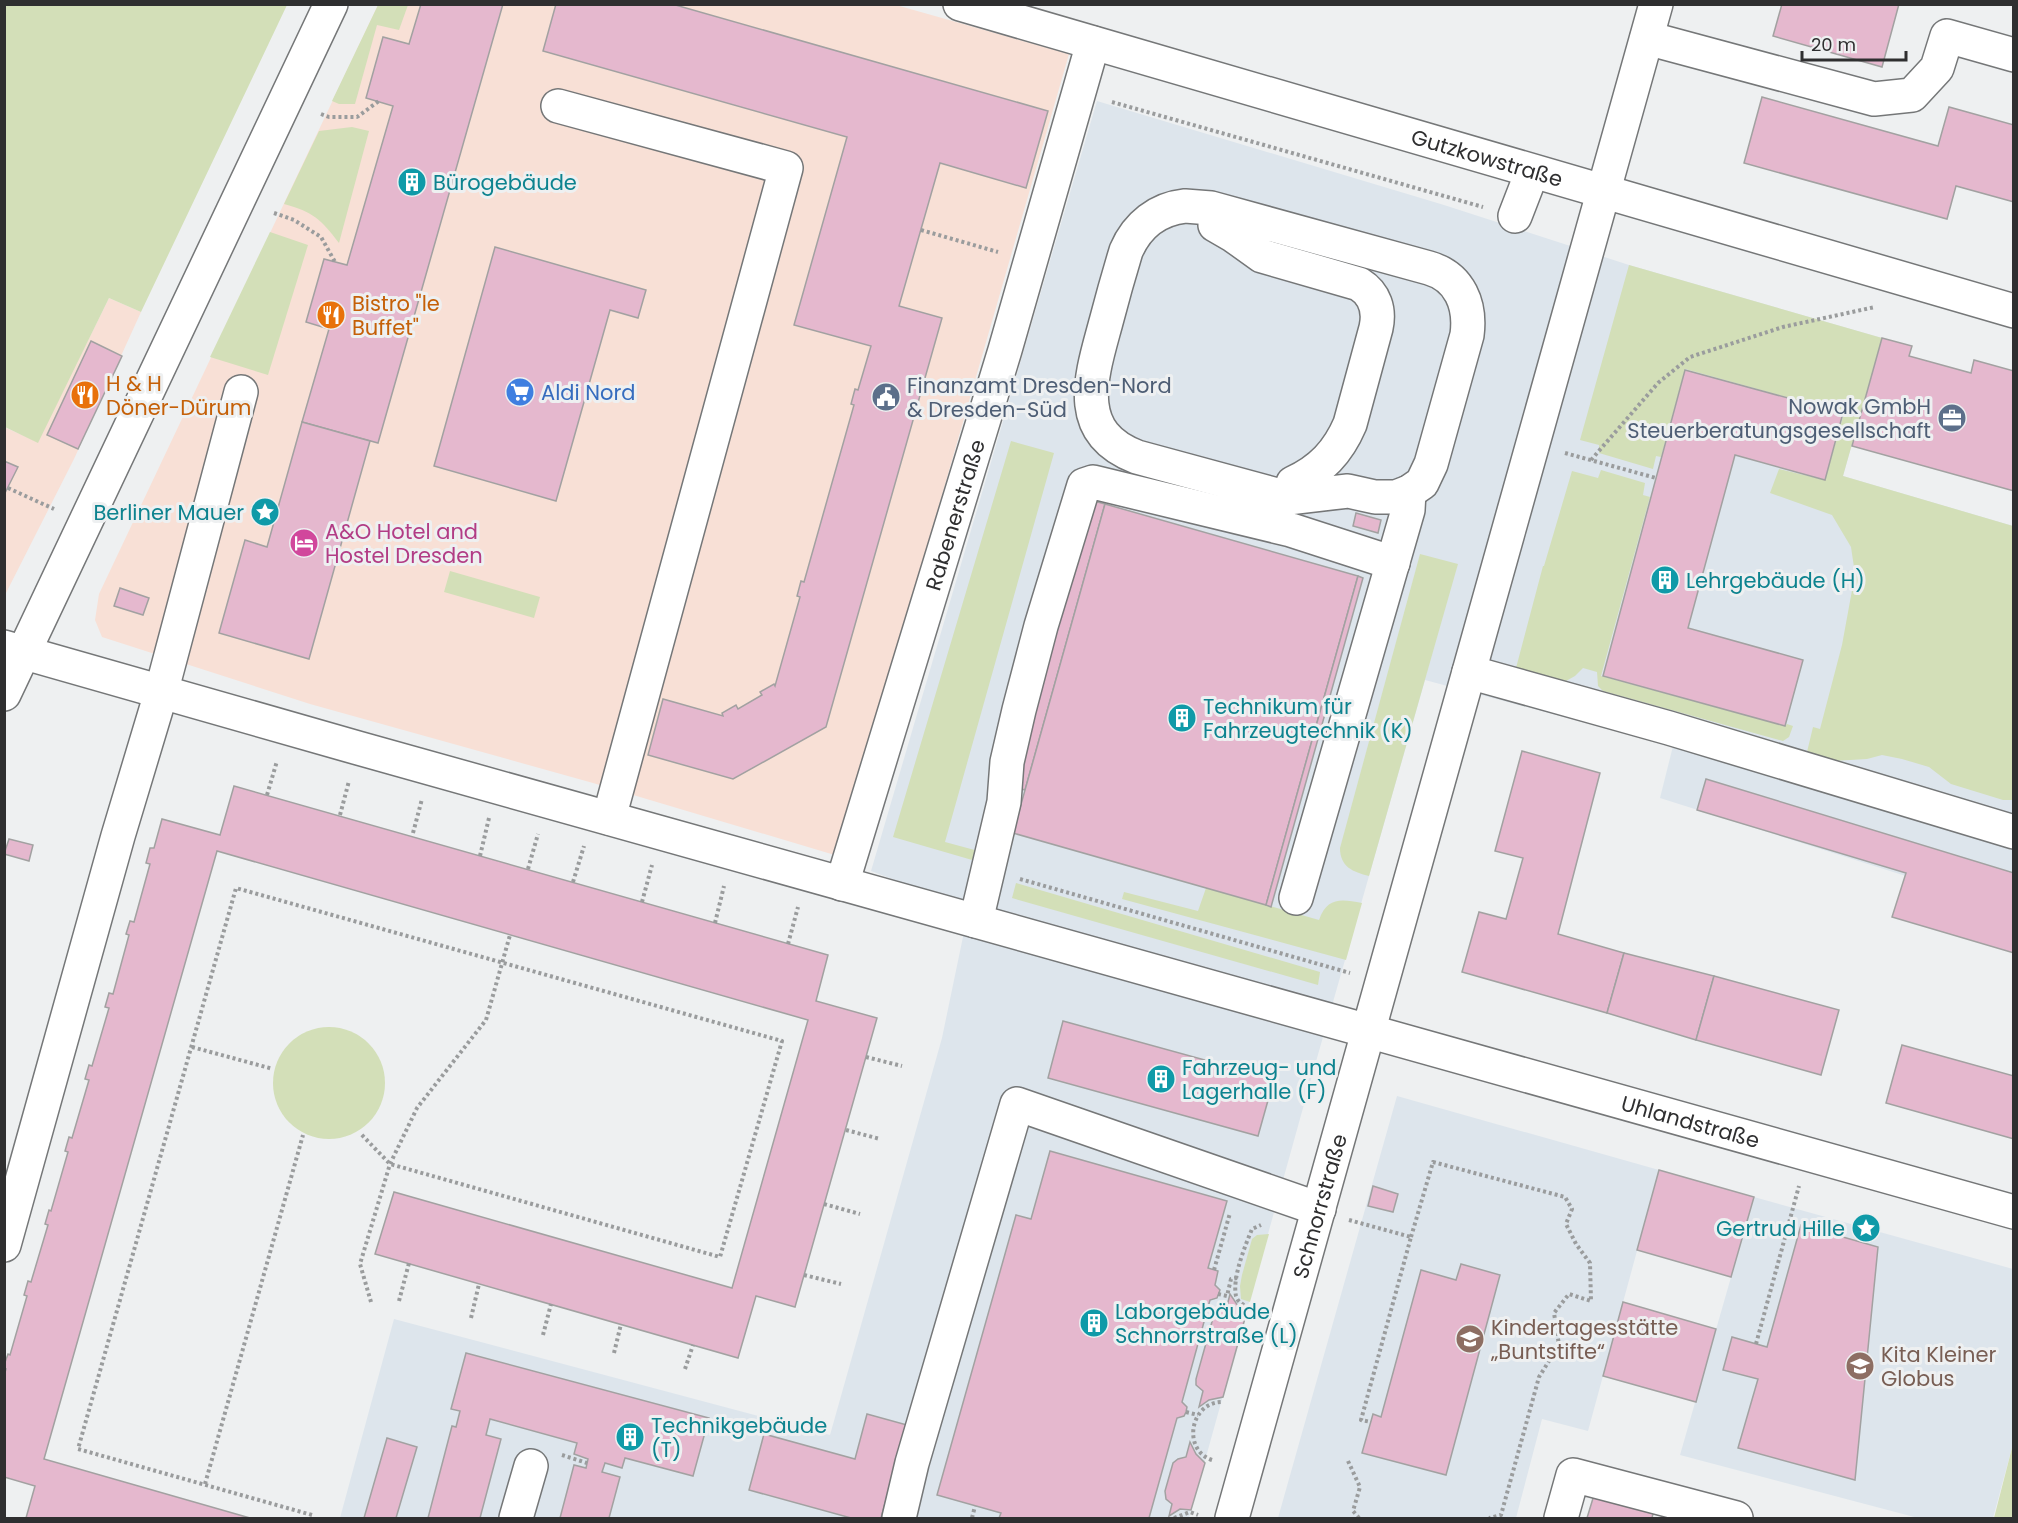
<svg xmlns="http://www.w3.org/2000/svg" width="2018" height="1523" font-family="Poppins,sans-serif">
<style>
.commercial{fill:#f8e0d6}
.built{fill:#dde5ec}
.green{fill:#d3dfb8}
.building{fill:#e5b8ce;stroke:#a2a1a1;stroke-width:1.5}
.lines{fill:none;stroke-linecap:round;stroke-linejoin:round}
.minor-casing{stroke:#757778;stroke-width:36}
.major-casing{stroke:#757778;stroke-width:36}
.path{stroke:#9a9c9d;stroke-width:4;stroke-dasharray:3 3;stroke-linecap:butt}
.minor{stroke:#fff;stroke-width:33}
.major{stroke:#fff;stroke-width:33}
.labels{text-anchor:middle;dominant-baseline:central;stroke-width:6;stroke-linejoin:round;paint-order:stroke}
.street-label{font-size:21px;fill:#2f2f30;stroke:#eef0f1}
.culture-label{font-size:21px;fill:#0d838f;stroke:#eef0f1;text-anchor:start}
.food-label{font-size:21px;fill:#c56008;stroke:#eef0f1;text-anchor:start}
.service-label{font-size:21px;fill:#4e5e75;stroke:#eef0f1;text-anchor:start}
.shop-label{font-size:21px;fill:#366cbe;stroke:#eef0f1;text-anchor:start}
.hotel-label{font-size:21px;fill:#b23c85;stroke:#eef0f1;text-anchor:start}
.education-label{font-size:21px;fill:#785e54;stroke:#eef0f1;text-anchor:start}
</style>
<rect width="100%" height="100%" fill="#eef0f1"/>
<g class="commercial">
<path d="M378,5H896L1069,54L838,856L593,783L310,704L102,637L95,620L99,594Z"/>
<path d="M109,298L141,312L74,459L6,593H4V427L38,442Z"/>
</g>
<g class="built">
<path d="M1097,101L1444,205L1629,265L1882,338L1843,476L2013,526V910L1660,798L1673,746L1425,680L1313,1072L1189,1518H340L394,1319L830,1435L942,1038L969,908L871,871Z"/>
<path d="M1397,1096L1659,1170L1588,1431L1542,1419L1516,1518H1278Z"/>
<path d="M1754,1197L2013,1269V1444L1993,1518H1918L1680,1455Z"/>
</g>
<g class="green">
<path d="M4,5H287L141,312L109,298L38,443L5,427Z"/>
<path d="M378,5H408L399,30L377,25L355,104H339L332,101Z"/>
<path d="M352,127L369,131L339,243C321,219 313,212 284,204L319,131Z"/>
<path d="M270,232L308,245L268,375L210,357Z"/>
<path d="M1629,265L1882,338L1843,476L2013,526V800H2003L1951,784L1929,767L1902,759L1882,755L1867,759L1833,761L1807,752L1813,727L1820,729L1842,645L1855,574L1851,547L1832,515L1770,493L1779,469L1825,480L1844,413L1685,369L1661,457L1656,456L1653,469L1599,453V445L1580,440Z"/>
<path d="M1011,441L1054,453L945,842L982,852L979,862L893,837Z"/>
<path d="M1601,470L1645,483L1643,495L1650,497L1601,676L1785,726L1787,724L1793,726L1789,737L1783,741L1603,691L1598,686L1597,672L1583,668L1575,676L1566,681L1516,668L1543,566H1544L1572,471L1598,478Z"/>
<path d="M1420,554L1458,564L1369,876C1353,872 1340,867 1340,848Z"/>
<path d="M450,571L540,597L534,618L444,592Z"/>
<path d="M1016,883L1320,972L1318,985L1012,898Z"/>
<path d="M1206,888L1319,920C1327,897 1341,899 1362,903L1346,960L1122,899L1124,892L1198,911Z"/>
<circle cx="329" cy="1083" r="56"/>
<path d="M1269,1234L1250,1302L1241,1299L1240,1286L1242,1275L1252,1239L1257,1235Z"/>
<path d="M2013,1444V1518H1993H1994Z"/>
</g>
<g class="building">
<path d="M421,4H503L378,443L302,422L329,329L306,322L324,259L347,265L393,106L366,98L383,37L409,44Z"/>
<path d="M556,4H672L1048,111L1026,188L940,163L899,306L942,318L826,727L733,779L648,755L663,699L723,716L722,713L736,705L738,709L762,695L760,692L774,684L775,686L800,597L797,596L801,581L804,582L854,405L851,404L855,389L858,390L871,346L794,325L847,137L543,51Z"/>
<path d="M1782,4H1899L1882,67L1773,36Z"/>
<path d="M1762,97L1938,146L1949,107L2014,125V202L1956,186L1947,219L1744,163Z"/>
<path d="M495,247L646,290L638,318L610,310L556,501L434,466Z"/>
<path d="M1882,338L1912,346L1909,356L1971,373L1974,360L2014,371V491L1852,446Z"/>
<path d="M91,341L122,356L78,449L47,435Z"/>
<path d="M1685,370L1843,413L1825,480L1735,455L1688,628L1803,660L1785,726L1603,676Z"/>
<path d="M302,422L370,441L309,659L219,633L245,540L267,547Z"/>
<path d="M4,461L18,467L4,495Z"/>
<path d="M1094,501L1105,504L1025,790L1011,786Z"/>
<path d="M1105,504L1358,576L1266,905L1013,833Z"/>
<path d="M1356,513L1381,520L1378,533L1353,526Z"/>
<path d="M1358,576L1363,578L1271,907L1266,905Z"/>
<path d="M120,588L149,598L143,615L114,606Z"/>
<path d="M1522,751L1600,773L1558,934L1624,953L1607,1013L1462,972L1479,912L1506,919L1523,858L1495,851Z"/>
<path d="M1706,779L2014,873V953L1892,917L1906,873L1697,810Z"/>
<path d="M234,786L828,955L816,1001L877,1018L795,1307L756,1296L738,1358L375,1254L394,1192L732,1288L808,1020L217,851L44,1459L250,1518H26L35,1486L4,1477V1376L6,1369H4V1365L8,1354L10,1355L27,1296L24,1295L28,1281L31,1282L48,1225L45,1224L49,1210L51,1211L68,1152L65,1151L69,1137L72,1138L89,1080L85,1079L89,1065L92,1066L109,1008L105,1007L109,993L113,994L129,935L126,934L130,921L134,922L150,864L146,863L150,848H154L162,819L220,835Z"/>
<path d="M9,839L33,845L29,861L4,854Z"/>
<path d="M1624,953L1714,976L1696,1040L1607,1013Z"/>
<path d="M1714,976L1839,1010L1821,1075L1696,1040Z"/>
<path d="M1063,1021L1274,1079L1258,1136L1048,1078Z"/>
<path d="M1902,1045L2014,1076V1139L1886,1103Z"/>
<path d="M1050,1151L1227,1201L1208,1268L1218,1271L1215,1285L1220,1290L1217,1298L1210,1300L1182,1402L1187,1407L1186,1412L1184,1416L1177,1418L1149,1518H999L1001,1513L937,1495L1016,1215L1031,1219Z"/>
<path d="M1659,1170L1754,1197L1731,1277L1637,1250Z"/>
<path d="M1373,1186L1398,1194L1393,1212L1368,1206Z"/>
<path d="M1801,1225L1878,1247L1855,1480L1738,1448L1758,1379L1723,1370L1732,1337L1767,1347Z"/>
<path d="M1461,1264L1500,1275L1446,1475L1362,1453L1373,1414L1381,1417L1421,1270L1456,1280Z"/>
<path d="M1230,1294L1238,1306L1247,1311L1223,1397L1209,1400L1199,1407L1203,1391L1196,1385V1379L1215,1311L1219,1307L1227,1306Z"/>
<path d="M1623,1302L1716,1329L1696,1402L1603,1376Z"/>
<path d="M466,1353L709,1418L693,1476L625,1458L622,1468L605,1463L602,1472L620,1477L609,1518H560L574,1465L586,1468L588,1459L574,1454L577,1443L490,1419L486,1435L501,1439L480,1518H428L452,1426L456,1427L460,1411L451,1409Z"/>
<path d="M867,1414L907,1425L881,1518H851L749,1490L764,1434L855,1459Z"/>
<path d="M387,1438L417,1447L396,1518H364Z"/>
<path d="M1190,1442L1196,1454L1205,1463L1191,1510L1180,1509L1169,1516L1172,1504L1166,1499L1165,1491L1173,1463L1178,1459L1186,1457Z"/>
<path d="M1594,1495L1654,1510L1652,1518H1587Z"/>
</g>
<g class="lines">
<g class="minor-casing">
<g id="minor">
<path id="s1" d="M960,4L2014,311"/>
<path d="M1647,38L1874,99L1912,95L1937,68L1947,36L2014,55"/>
<path d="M558,106L786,168L609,818"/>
<path d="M1185,206L1211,208L1429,268C1460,277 1471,305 1467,335L1431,464L1422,483L1409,492L1396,497H1375L1348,491L1288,498L1137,457C1071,432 1092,374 1106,322C1112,299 1119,274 1126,251C1137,225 1158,209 1185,206Z"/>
<path d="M1515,216L1532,172"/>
<path d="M1215,225L1234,236L1262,256L1359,284C1375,294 1380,310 1376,328L1350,424C1338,452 1321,470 1293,483"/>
<path id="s2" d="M4,647L358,748L2014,1212"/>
<path d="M1469,672L1669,728L2014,832"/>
<path id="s3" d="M842,884L1005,350L1093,43"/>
<path d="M1296,898L1408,510L1409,492"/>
<path d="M976,921L1004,802L1007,762L1019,710L1041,626L1084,485L1093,482L1291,530L1393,563"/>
<path d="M4,1245L118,836L161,693L241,392"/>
<path d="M516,1518L531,1466"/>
<path d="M899,1518L912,1463L1017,1104L1319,1209"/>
<path id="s4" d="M1232,1518L1656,4"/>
<path d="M1561,1518L1573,1475L1736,1518"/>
</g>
</g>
<g class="major-casing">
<path id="major" d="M4,694L331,4"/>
</g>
<g class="path">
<path d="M1112,102L1483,207"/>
<path d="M321,114L329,117H357L379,101"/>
<path d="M274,213L294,220L321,237L335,262"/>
<path d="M921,230L998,252"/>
<path d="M1565,453L1656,478"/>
<path d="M1591,460L1658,383L1690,357L1783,327L1875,307"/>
<path d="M8,488L54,509"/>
<path d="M267,795L277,761"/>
<path d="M340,815L349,781"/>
<path d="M413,833L422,799"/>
<path d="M480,856L489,818"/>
<path d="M528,869L538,834"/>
<path d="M1020,879L1350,973"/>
<path d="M573,882L584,846"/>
<path d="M642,902L652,865"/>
<path d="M715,923L724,886"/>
<path d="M788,944L798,907"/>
<path d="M192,1047L273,1069"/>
<path d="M866,1057L902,1066"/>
<path d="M846,1130L880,1139"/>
<path d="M824,1204L860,1214"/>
<path d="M1349,1220L1411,1237L1361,1420L1371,1422"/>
<path d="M1411,1237L1433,1162L1565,1197L1572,1209L1566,1224L1576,1244L1590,1263L1591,1301L1569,1294L1554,1313L1559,1345L1539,1377L1501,1515L1489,1518"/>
<path d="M1214,1270L1230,1213"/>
<path d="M804,1275L841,1284"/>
<path d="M1218,1294L1227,1296L1231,1279L1237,1278"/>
<path d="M399,1301L409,1263"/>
<path d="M371,1302L360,1264L390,1164L417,1108L486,1020L510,935"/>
<path d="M1255,1310C1248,1307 1238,1304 1236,1296C1232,1278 1245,1246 1252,1229L1261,1225"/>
<path d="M471,1318L479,1284"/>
<path d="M543,1335L551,1304"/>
<path d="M1756,1344L1799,1186"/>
<path d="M614,1353L621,1324"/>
<path d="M685,1369L693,1345"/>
<path d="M1186,1412L1198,1415"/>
<path d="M562,1455L587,1463"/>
<path d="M1212,1460C1182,1450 1190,1403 1221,1402"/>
<path d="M1348,1461L1360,1487L1353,1511L1359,1518"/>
<path d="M205,1484L303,1135"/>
<path d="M312,1515L78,1449L236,888L782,1041L720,1257L390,1164L360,1133"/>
<path d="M972,1518L975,1506"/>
<path d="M1174,1518L1190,1512L1198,1515"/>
</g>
<use href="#minor" class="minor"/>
<use href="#major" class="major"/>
</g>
<defs>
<g id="building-disc" transform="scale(1.5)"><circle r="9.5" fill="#0f9aa8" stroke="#eef0f1"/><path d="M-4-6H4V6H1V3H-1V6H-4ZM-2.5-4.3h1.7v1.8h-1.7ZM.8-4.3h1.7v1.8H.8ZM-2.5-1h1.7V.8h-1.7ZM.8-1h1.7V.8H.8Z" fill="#fff"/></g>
<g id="restaurant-disc" transform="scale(1.5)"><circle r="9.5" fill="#e8710a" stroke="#eef0f1"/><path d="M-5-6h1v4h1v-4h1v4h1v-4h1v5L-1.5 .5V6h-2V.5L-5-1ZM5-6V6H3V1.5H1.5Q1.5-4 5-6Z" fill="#fff"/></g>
<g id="supermarket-disc" transform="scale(1.5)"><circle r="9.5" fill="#3f7fe0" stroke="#eef0f1"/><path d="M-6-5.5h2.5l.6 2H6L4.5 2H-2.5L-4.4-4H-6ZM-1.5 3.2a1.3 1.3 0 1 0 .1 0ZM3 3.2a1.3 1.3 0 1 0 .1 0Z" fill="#fff"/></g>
<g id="civic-disc" transform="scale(1.5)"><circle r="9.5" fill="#5c6f8a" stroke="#eef0f1"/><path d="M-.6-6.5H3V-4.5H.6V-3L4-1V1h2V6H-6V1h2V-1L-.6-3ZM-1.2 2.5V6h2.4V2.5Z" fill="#fff"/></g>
<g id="office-disc" transform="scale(1.5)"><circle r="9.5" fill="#5c6f8a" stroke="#eef0f1"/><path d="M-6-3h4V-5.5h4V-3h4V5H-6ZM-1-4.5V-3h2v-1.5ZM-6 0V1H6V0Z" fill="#fff"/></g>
<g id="sight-disc" transform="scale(1.5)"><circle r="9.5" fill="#0f9aa8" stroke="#eef0f1"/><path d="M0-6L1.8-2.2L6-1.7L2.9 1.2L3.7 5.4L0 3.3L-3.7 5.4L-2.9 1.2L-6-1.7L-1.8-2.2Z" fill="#fff"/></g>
<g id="hotel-disc" transform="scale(1.5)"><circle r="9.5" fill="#d1479c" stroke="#eef0f1"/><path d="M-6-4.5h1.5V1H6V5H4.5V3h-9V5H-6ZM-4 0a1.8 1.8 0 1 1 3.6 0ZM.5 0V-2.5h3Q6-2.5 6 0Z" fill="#fff"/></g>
<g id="school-disc" transform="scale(1.5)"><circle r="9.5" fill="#8d6e63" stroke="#eef0f1"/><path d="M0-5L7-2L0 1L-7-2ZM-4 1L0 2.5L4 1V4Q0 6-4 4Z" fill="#fff"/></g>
</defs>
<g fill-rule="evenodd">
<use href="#building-disc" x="412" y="182"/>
<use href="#restaurant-disc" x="331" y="315"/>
<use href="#supermarket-disc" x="520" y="392"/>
<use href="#restaurant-disc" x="85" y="395"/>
<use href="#civic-disc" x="886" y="397"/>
<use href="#office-disc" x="1952" y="418"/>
<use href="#sight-disc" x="265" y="512"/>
<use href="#hotel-disc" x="304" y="543"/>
<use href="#building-disc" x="1665" y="580"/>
<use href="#building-disc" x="1182" y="718"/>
<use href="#building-disc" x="1161" y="1079"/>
<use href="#sight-disc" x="1866" y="1228"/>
<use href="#building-disc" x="1094" y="1323"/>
<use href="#school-disc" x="1470" y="1339"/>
<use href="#school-disc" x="1860" y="1366"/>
<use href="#building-disc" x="630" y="1437"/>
</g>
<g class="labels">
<g class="street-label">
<text stroke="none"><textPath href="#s1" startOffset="549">Gutzkowstraße</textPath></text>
<text stroke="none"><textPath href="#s3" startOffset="386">Rabenerstraße</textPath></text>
<text stroke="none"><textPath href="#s2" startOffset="1752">Uhlandstraße</textPath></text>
<text stroke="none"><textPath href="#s4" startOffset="324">Schnorrstraße</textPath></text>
</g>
<g class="culture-label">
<text x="433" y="182">Bürogebäude</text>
<text x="244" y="512" text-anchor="end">Berliner Mauer</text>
<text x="1686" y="580">Lehrgebäude (H)</text>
<text x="1203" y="706">Technikum für<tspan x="1203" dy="24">Fahrzeugtechnik (K)</tspan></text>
<text x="1182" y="1067">Fahrzeug- und<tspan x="1182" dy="24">Lagerhalle (F)</tspan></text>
<text x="1845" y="1228" text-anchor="end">Gertrud Hille</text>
<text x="1115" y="1311">Laborgebäude<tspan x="1115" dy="24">Schnorrstraße (L)</tspan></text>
<text x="651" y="1425">Technikgebäude<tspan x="651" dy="24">(T)</tspan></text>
</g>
<g class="food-label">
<text x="352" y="303">Bistro "le<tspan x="352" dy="24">Buffet"</tspan></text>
<text x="106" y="383">H &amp; H<tspan x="106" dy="24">Döner-Dürum</tspan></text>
</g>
<g class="service-label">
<text x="907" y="385">Finanzamt Dresden-Nord<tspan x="907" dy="24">&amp; Dresden-Süd</tspan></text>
<text x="1931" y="406" text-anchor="end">Nowak GmbH<tspan x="1931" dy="24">Steuerberatungsgesellschaft</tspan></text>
</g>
<g class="shop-label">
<text x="541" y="392">Aldi Nord</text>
</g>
<g class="hotel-label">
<text x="325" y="531">A&amp;O Hotel and<tspan x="325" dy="24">Hostel Dresden</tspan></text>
</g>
<g class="education-label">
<text x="1491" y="1327">Kindertagesstätte<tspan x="1491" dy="24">„Buntstifte“</tspan></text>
<text x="1881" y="1354">Kita Kleiner<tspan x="1881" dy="24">Globus</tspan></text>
</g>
</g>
<rect width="2018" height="1523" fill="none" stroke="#2f2f30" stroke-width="12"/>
<path d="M1802 51v9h104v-9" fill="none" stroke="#2f2f30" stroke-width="3"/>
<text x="1811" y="51" font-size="18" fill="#2f2f30" stroke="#eef0f1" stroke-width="4.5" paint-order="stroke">20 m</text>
</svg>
